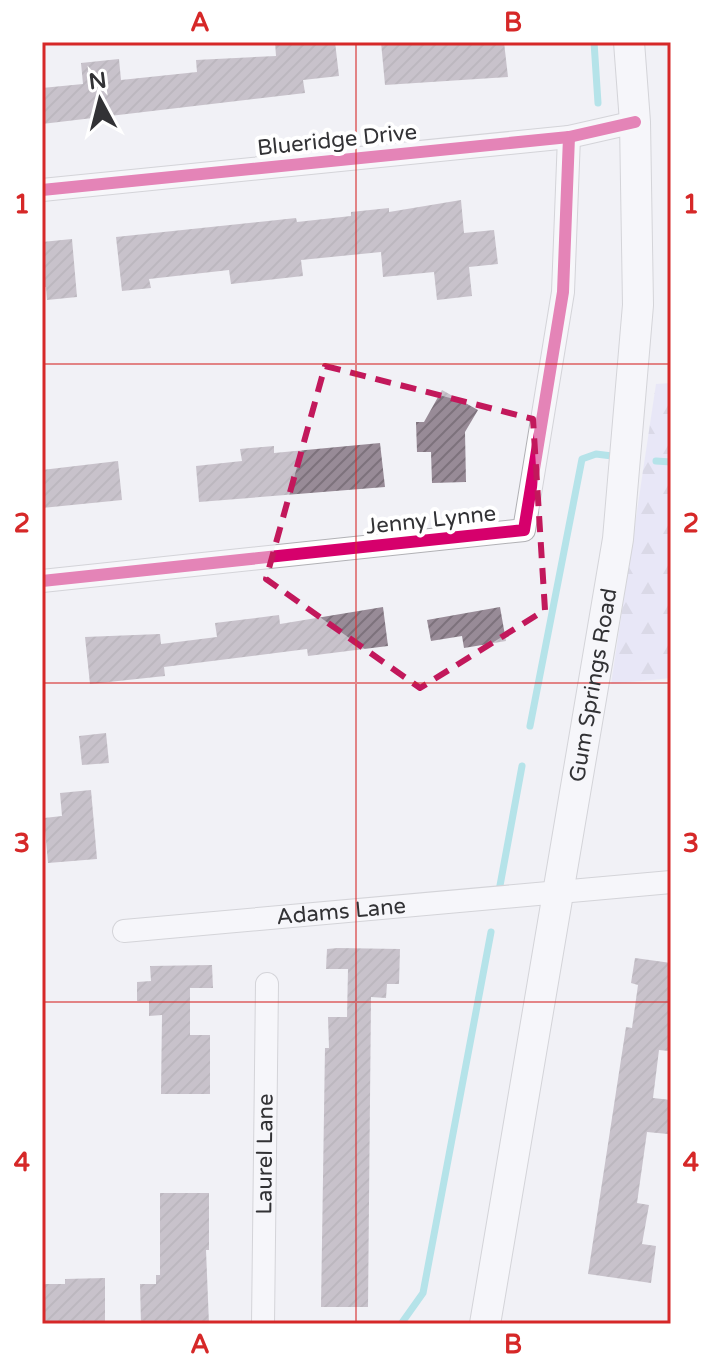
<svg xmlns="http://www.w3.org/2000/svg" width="713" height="1366" font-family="'Varela Round',sans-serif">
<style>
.forest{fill:url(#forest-firs)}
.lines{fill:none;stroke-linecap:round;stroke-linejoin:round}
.stream{stroke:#6dd2d9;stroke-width:7}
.building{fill:url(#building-hatch)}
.street-casing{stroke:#b1b1b5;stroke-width:24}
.secondary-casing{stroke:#b1b1b5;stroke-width:32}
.street{stroke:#fdfdfe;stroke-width:22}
.secondary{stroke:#fdfdfe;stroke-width:30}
.cycleway-casing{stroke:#fff;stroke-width:17}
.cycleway{stroke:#d6006c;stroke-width:12}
.marked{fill:none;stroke:#c2185b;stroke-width:6;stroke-dasharray:16 10;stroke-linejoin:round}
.grid{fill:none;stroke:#d62828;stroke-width:2;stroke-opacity:0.55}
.labels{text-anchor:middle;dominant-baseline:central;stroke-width:8;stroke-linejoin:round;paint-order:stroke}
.street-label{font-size:22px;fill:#323235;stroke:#fff}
.neatline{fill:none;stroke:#d62828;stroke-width:3}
.grid-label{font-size:26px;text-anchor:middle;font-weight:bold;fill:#d62828}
</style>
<defs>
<pattern id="forest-firs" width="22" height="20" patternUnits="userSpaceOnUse" patternTransform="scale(2)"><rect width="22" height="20" fill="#dedcf9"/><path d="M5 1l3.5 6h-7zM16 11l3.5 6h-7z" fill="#bfbdd6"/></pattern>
<pattern id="building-hatch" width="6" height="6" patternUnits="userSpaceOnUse" patternTransform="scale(2)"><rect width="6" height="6" fill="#988b97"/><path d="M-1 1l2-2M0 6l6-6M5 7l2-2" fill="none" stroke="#7d727c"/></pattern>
</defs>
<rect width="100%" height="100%" fill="#f1f1f6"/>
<path class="forest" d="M671,383V678L611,684L656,384Z"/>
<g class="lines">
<g class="stream">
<path d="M594,42L598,103"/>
<path d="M656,461L671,462"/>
<path d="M530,726L582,459L596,454L612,456"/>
<path d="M499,891L522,766"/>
<path d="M401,1324L423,1293L491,932"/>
</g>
</g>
<g class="building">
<path d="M275,42H335L339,76L303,80L305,93L42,124V88L83,84L81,63L119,59L121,80L197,72L196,60L276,56Z"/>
<path d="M381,42H504L508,77L385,85Z"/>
<path d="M461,200L464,233L494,230L498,264L469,267L472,296L437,300L434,272L383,277L381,252L301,260L303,276L231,284L229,270L149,279L151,288L122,291L116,237L296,218L297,222L351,216V212L389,208V212Z"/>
<path d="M72,239L77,297L47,300L46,287L42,288V242Z"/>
<path d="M442,390L478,410L465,432L466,482L432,483L431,452H417L416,422H424Z"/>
<path d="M380,443L385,487L199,502L196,466L242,461L240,449L274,446V453Z"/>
<path d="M118,461L122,500L42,508V470Z"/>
<path d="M383,607L388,646L308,656L307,649L164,667L165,676L90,684L85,637L160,634L161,644L217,637L215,623L279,615L280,624Z"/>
<path d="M500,607L506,641L464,648L462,636L431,641L427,620Z"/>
<path d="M106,733L109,763L82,765L79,736Z"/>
<path d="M91,790L97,859L48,863L44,818L62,816L60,793Z"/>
<path d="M338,948L400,949L399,984H387L386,998L371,997L368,1307H321L325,1048H329L328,1017H347L348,969H326L327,949Z"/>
<path d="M635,958L671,963V1037L669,1051L659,1050L653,1098L671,1100V1116L668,1134L647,1132L637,1203L649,1205L642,1244L656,1246L651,1283L588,1274L626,1027L632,1028L638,985L631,983Z"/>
<path d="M212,965L213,988H190V1035H210V1094H161L162,1015L149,1016V1001H137V982L151,981L150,966Z"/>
<path d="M160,1193H209V1250H206L209,1324H141L140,1284H156V1275H160Z"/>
<path d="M105,1278V1324H43L42,1284H65V1279Z"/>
</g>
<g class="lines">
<g class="street-casing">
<g id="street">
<path d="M42,190L569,137L635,122"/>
<path d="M42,581L524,530L563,292L569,137"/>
<path id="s1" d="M124,931L671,882"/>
<path id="s2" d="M263,1324L267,984"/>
</g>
</g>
<g class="secondary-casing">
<g id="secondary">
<path id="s3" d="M485,1324L618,539L638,305L635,122L629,42"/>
</g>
</g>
<use href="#street" class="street"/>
<use href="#secondary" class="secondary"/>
<g class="cycleway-casing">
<g id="cycleway">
<path d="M42,190L569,137L635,122"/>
<path d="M42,581L524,530L563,292L569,137"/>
</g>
</g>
<use href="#cycleway" class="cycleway"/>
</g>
<path d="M0 0H713V1366H0ZM325,366L533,419L545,610L420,688L266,579Z" fill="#f1f1f6" fill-opacity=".55" fill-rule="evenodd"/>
<path class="marked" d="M325,366L533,419L545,610L420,688L266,579Z"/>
<path class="grid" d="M356,42V1324M42,364H671M42,683H671M42,1002H671"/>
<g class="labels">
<g class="street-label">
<text transform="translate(337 140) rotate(-6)">Blueridge Drive</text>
<text transform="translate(431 520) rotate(-6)">Jenny Lynne</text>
<text stroke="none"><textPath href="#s3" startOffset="648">Gum Springs Road</textPath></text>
<text stroke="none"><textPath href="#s1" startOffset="218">Adams Lane</textPath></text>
<text stroke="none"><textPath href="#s2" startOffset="170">Laurel Lane</textPath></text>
</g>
</g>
<rect width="713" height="1366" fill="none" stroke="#ffffff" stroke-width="88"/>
<g transform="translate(100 100) rotate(353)" stroke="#ffffff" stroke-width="6" paint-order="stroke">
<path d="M0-6L14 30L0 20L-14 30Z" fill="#323235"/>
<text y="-12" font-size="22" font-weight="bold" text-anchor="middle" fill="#323235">N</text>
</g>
<rect x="44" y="44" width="625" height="1278" class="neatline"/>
<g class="grid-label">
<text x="200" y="31">A</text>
<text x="513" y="31">B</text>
<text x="22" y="213">1</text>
<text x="691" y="213">1</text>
<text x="22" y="532">2</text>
<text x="691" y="532">2</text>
<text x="22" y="852">3</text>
<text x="691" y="852">3</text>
<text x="22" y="1171">4</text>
<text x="691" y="1171">4</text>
<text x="200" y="1353">A</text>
<text x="513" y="1353">B</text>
</g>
</svg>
